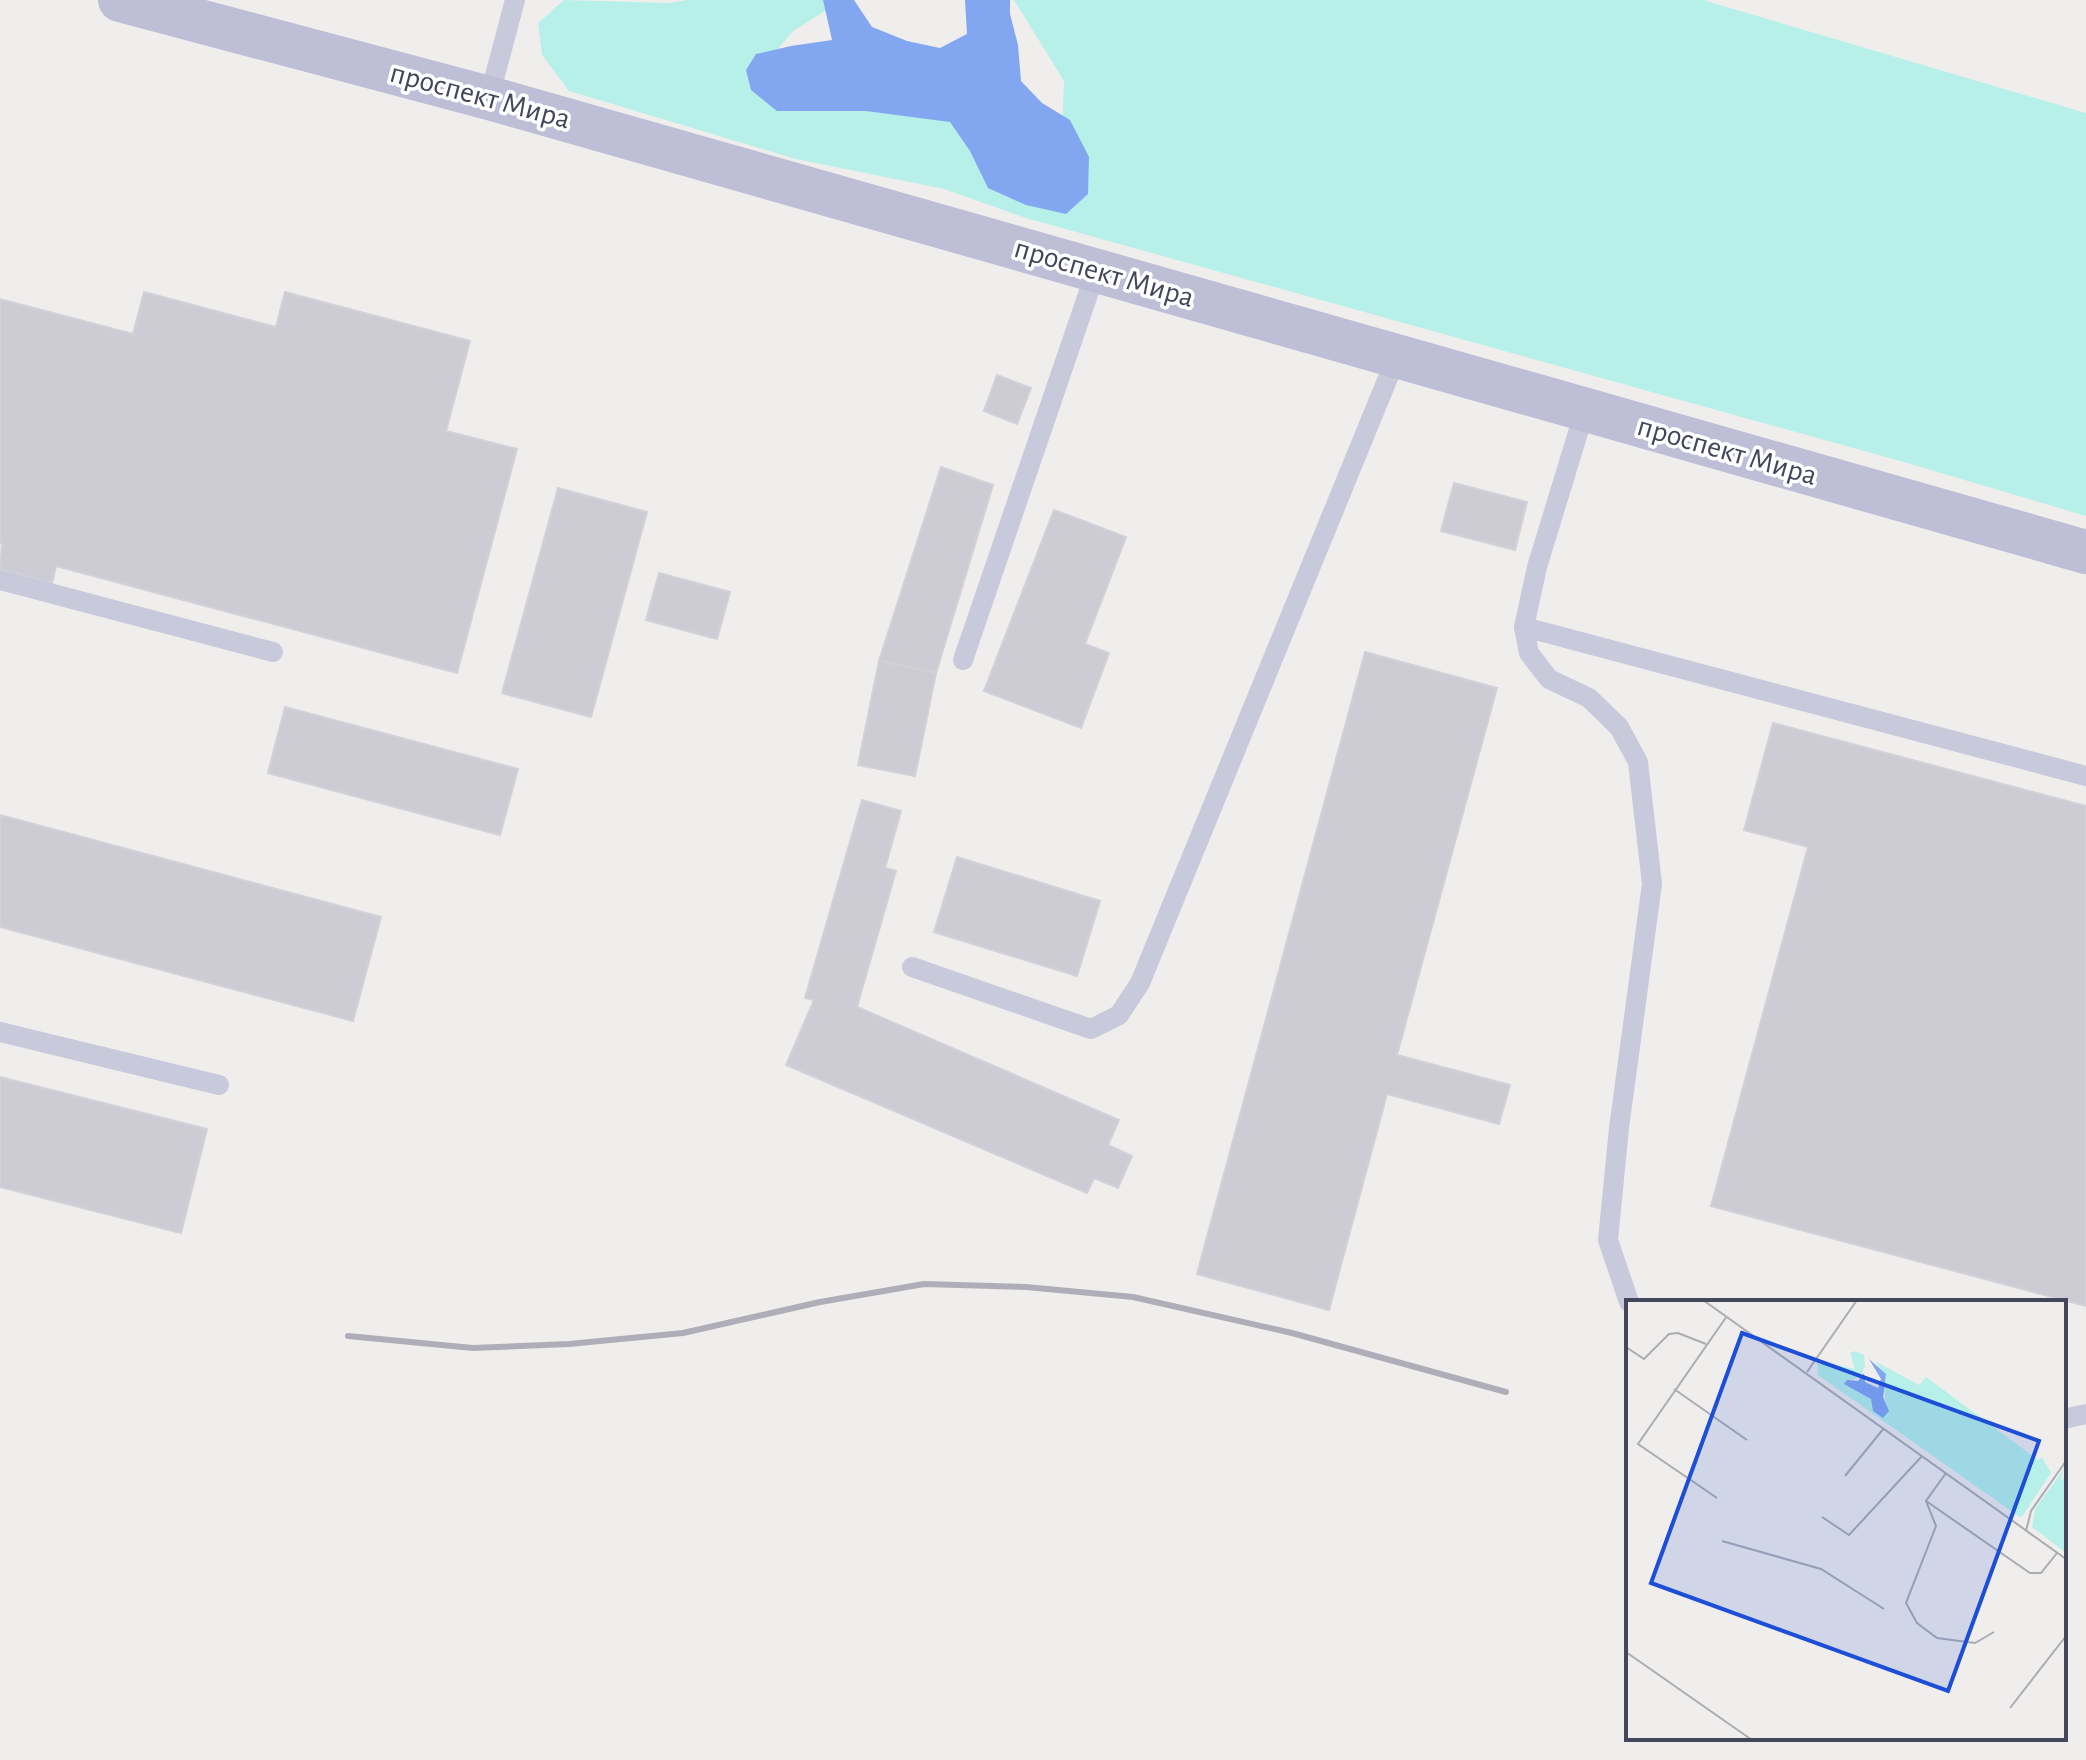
<svg xmlns="http://www.w3.org/2000/svg" width="2086" height="1760" font-family="'Alegreya Sans',sans-serif">
<style>
.green{fill:#b7f0e8}
.water{fill:#82a6f0}
.building{fill:#cdccd5;stroke:#d2d0d9;stroke-width:2}
.lines{fill:none;stroke-linecap:round;stroke-linejoin:round}
.lane{stroke:#c8c9db;stroke-width:20}
.secondary{stroke:#bebed7;stroke-width:44}
.rail{stroke:#afaeb8;stroke-width:6}
.labels{text-anchor:middle;dominant-baseline:central;stroke-width:7;stroke-linejoin:round;paint-order:stroke}
.street-label{font-size:30px;fill:#44465b;stroke:#fff}
.inset-road{fill:none;stroke:#ababb2;stroke-width:2}
.view{fill:#1d4ed8;fill-opacity:0.15;stroke:#1d4ed8;stroke-width:4}
.inset-edge{fill:none;stroke:#44465b;stroke-width:4}
</style>
<rect width="100%" height="100%" fill="#f0eeec"/>
<path class="green" d="M564,0L670,3L687,0H833L831,7L793,31L764,65L1062,132L1064,81L1014,0H1703L2086,113V516L1900,461L1026,218L944,189L796,159L569,91L542,55L538,23Z"/>
<path class="water" d="M823,0H854L872,27L907,41L940,48L967,34L965,0H1010V14L1018,45L1021,81L1042,103L1070,120L1089,157L1088,194L1066,214L1026,205L988,188L970,151L950,122L866,111H777L751,90L746,70L756,54L791,46L832,40Z"/>
<g class="building">
<path d="M144,292L276,327L285,292L470,341L446,431L517,449L457,673L56,566L52,583L0,569L2,544L0,543V299L133,334Z"/>
<path d="M997,375L1031,388L1017,424L984,411Z"/>
<path d="M941,467L993,485L936,673L879,661Z"/>
<path d="M1454,483L1527,502L1515,550L1441,531Z"/>
<path d="M558,488L647,512L591,717L502,693Z"/>
<path d="M1054,510L1126,537L1085,644L1109,653L1081,728L984,691Z"/>
<path d="M659,573L730,592L717,639L646,620Z"/>
<path d="M1365,652L1497,688L1397,1055L1510,1085L1499,1124L1387,1094L1329,1310L1197,1274Z"/>
<path d="M879,661L936,673L915,776L858,765Z"/>
<path d="M285,707L518,769L500,835L268,773Z"/>
<path d="M1773,723L2086,806V1306L1711,1206L1808,847L1744,830Z"/>
<path d="M862,800L901,811L885,868L896,871L857,1007L1119,1120L1108,1145L1132,1156L1118,1188L1094,1178L1087,1193L786,1065L814,1000L805,998Z"/>
<path d="M0,815L381,917L353,1021L0,927Z"/>
<path d="M957,857L1100,901L1077,976L934,932Z"/>
<path d="M0,1077L207,1129L181,1233L0,1187Z"/>
</g>
<g class="lines">
<g class="lane">
<path d="M489,98L515,0"/>
<path d="M1585,410L1537,567L1524,627L1529,653L1549,679L1589,698L1619,727L1638,762L1652,884L1619,1128L1608,1240L1629,1302"/>
<path d="M0,580L273,652"/>
<path d="M1524,627L2086,776"/>
<path d="M963,660L1096,271"/>
<path d="M912,967L1091,1029L1119,1015L1140,983L1397,356"/>
<path d="M0,1032L219,1085"/>
<path d="M2064,1419L2086,1414"/>
</g>
<path class="secondary" d="M120,0L489,98L2086,552"/>
<path class="rail" d="M348,1336L473,1348L569,1344L683,1333L820,1302L924,1284L1026,1287L1133,1297L1292,1333L1506,1392"/>
</g>
<g class="labels">
<g class="street-label">
<text transform="translate(480 96) rotate(15)">проспект Мира</text>
<text transform="translate(1104 273) rotate(16)">проспект Мира</text>
<text transform="translate(1727 451) rotate(16)">проспект Мира</text>
</g>
</g>
<g transform="translate(1626 1300)">
<rect width="440" height="440" fill="#f0eeec"/>
<path d="M230,51L238,55L239,66L234,77L222,81L260,106L257,72L249,61L293,85L300,77L412,160L416,157L425,173L395,218L192,75L191,64L197,62L229,69L224,53ZM438,169L434,182L440,175V253L406,227L409,209Z" fill="#b7f0e8"/>
<path d="M243,59L260,74L257,97L263,111L257,118L247,111L245,99L218,84L221,80L232,81L238,73L239,82L252,88L255,79Z" fill="#82a6f0"/>
<path class="inset-road" d="M77,0L440,259M0,47L18,59L43,34L52,33L80,44M181,72L231,0M48,89L121,140M320,173L300,201L310,226L280,303L291,323L311,338L349,343L368,332M219,176L258,128M91,198L12,144L101,16M300,201L404,273H415L431,253M196,217L223,235L296,156M400,231L405,211L440,161M96,241L195,269L258,309M0,352L126,440M384,408L440,336"/>
<path class="view" d="M116,33L413,141L322,391L25,283Z"/>
<rect width="440" height="440" class="inset-edge"/>
</g>
</svg>
